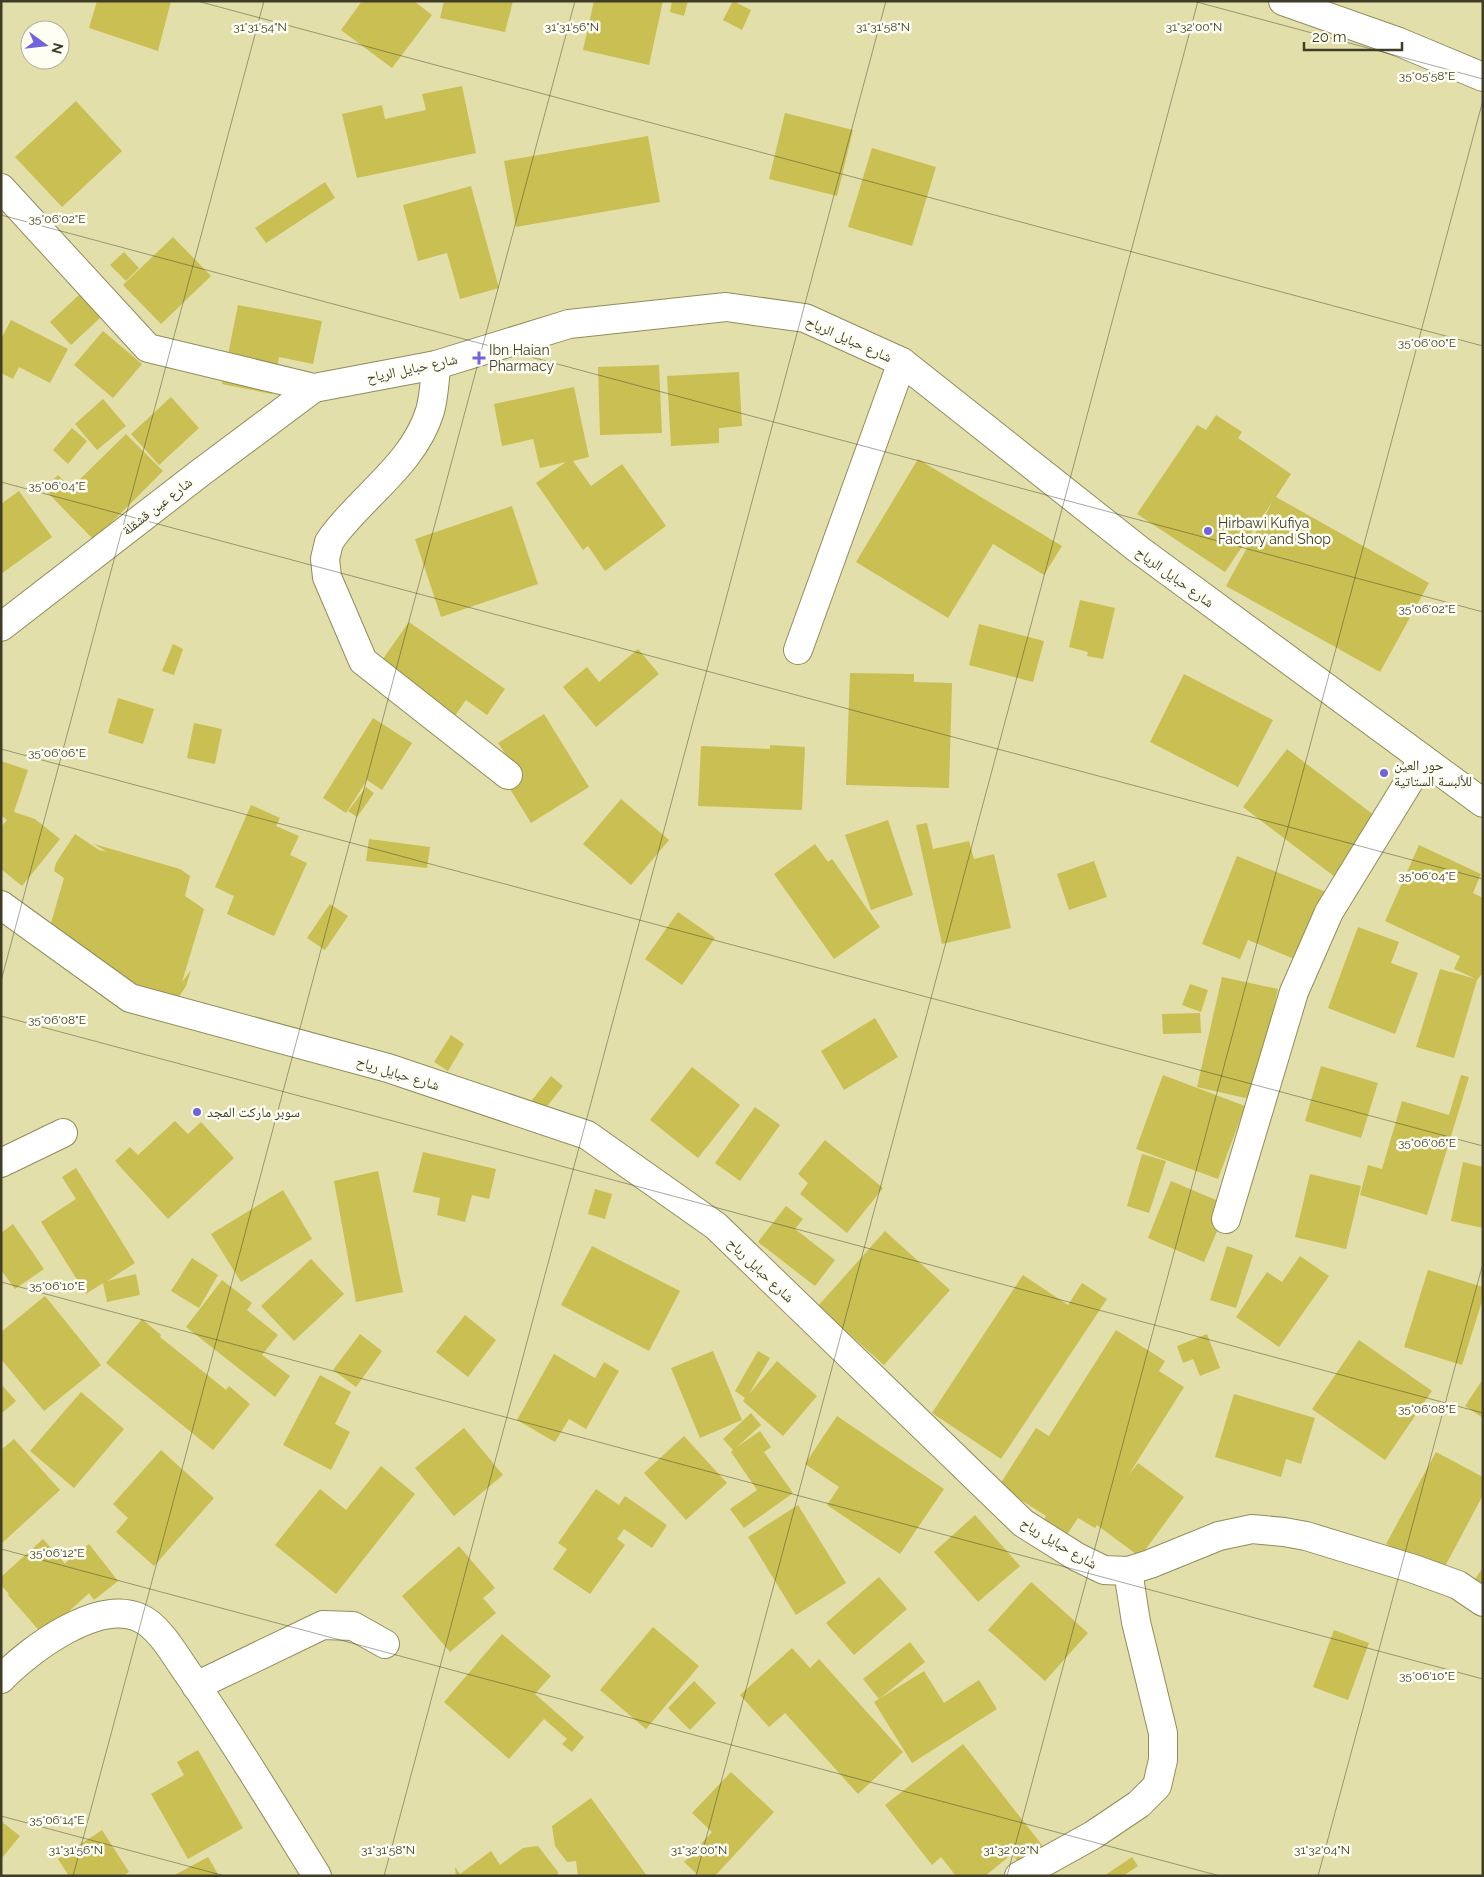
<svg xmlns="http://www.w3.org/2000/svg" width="1484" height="1877" font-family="Raleway,'Noto Naskh Arabic',sans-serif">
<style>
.building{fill:#c9bf52}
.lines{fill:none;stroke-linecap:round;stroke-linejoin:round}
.minor-casing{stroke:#918d5a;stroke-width:30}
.minor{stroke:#fff;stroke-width:28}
.ticks{fill:none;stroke:#3f3d27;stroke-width:1;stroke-opacity:0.45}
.poi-dot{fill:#7063dd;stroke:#fffef3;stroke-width:2}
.labels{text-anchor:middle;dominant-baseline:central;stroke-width:5;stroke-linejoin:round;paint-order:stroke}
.street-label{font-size:14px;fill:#3f3d27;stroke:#fffef3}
.poi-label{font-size:14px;fill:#3f3d27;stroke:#fffef3;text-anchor:start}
.ticks-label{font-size:12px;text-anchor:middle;fill:#3f3d27;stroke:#fffef3;stroke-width:5;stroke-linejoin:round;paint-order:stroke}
</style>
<rect width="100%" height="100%" fill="#e3dfaa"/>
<g class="building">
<path d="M97,1H171L158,51L89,28Z"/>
<path d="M362,1H414L432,15L392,68L341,30Z"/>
<path d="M444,1H513L505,32L440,18Z"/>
<path d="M594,1H663L649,65L583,50Z"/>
<path d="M672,1H688L684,16L670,12Z"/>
<path d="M733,1L751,10L742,30L723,20Z"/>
<path d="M462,86L476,153L357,178L342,114L382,105L385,119L426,110L422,94Z"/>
<path d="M76,101L122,151L62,207L15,157Z"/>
<path d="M785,113L853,130L837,196L769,179Z"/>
<path d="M648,136L660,202L516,227L504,161Z"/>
<path d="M872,148L936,167L912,246L848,227Z"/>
<path d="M325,182L335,198L266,243L255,228Z"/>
<path d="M471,186L499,288L460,299L447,253L418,261L403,205Z"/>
<path d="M173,237L211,276L161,324L123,285Z"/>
<path d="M124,252L139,268L126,281L110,265Z"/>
<path d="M80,294L101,317L71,345L50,322Z"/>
<path d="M238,305L322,321L313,364L279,357L272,394L222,384Z"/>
<path d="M11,320L68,349L50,383L19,367L13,379L1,373V339Z"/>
<path d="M103,331L142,364L113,398L74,365Z"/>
<path d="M659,365L662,433L600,435L598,367Z"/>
<path d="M739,372L742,426L719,428V443L671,446L667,376Z"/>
<path d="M574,387L589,457L573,461L591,486L622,464L666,526L605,571L588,546L583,550L536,483L566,462L540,468L533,439L502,446L494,404Z"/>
<path d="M171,397L199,428L159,465L131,434Z"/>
<path d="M103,399L126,426L97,450L75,424Z"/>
<path d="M1216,415L1242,432L1238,438L1291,474L1276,497L1429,583L1380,672L1226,586L1273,501L1225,572L1137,514L1197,425L1206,430Z"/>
<path d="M72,428L87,441L68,464L53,450Z"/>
<path d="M126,434L163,471L94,540L44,489L58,475L71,488Z"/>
<path d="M918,459L1062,546L1044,575L993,544L948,618L856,562Z"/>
<path d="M19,491L52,537L1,574V504Z"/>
<path d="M512,506L538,584L441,617L415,539Z"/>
<path d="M1080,600L1115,608L1103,659L1087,656L1088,652L1069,647Z"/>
<path d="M409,622L505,689L487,715L466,700L454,717L380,663Z"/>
<path d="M979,624L1044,641L1033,682L969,665Z"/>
<path d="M173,644L183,649L174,675L162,671Z"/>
<path d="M638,649L659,674L596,727L563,687L587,667L599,682Z"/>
<path d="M850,673L914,674V682L952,683L949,788L846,785Z"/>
<path d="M1184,674L1273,720L1238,787L1150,742Z"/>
<path d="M118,698L154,709L143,744L108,733Z"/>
<path d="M544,714L589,787L531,823L494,763L506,755L498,743Z"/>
<path d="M373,718L412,743L382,790L367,780L346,813L323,798Z"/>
<path d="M194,723L222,729L215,764L187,758Z"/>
<path d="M770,745L805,747L802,810L698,806L701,746L770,749Z"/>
<path d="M1287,749L1383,822L1339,880L1243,807Z"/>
<path d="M1,761L28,770L14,812L35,819L60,839L22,886L1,869V827L7,820L1,815Z"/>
<path d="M366,787L374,793L357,817L348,811Z"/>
<path d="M621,799L669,840L631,885L583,844Z"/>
<path d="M251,805L280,818L276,826L299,836L290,855L307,863L274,936L227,914L234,896L215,887Z"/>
<path d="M888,820L913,895L871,910L845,835Z"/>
<path d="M927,823L933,849L969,841L974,859L994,854L1011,928L942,944L916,825Z"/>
<path d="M75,834L99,850L107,852L94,844L180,869L190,876L185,896L204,909L182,982L191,970L186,986L173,1006L156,1000L49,930L64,878L54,871L56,863Z"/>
<path d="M369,839L430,847L427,868L366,861Z"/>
<path d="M815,844L828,862L832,859L880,927L834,959L774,874Z"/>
<path d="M1419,845L1481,874L1473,893L1483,898V975H1481L1477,980L1454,1058L1416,1047L1440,969L1476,979L1454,969L1460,956L1385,921Z"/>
<path d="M1237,856L1331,894L1309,965L1248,940L1240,959L1202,944Z"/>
<path d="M1094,861L1107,897L1069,910L1057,874Z"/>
<path d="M330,904L348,916L325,950L307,938Z"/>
<path d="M678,912L715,938L682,985L645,959Z"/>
<path d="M1358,927L1399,942L1391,963L1418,973L1395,1034L1328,1008Z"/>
<path d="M1222,977L1278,989L1254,1100L1197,1087Z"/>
<path d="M1190,984L1208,990L1201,1012L1182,1005Z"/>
<path d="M1200,1013L1201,1033L1163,1034L1162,1014Z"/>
<path d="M875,1018L898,1057L844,1090L821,1051Z"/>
<path d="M451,1035L464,1044L448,1071L434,1062Z"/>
<path d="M1321,1066L1378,1083L1361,1138L1305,1121Z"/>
<path d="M692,1067L740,1105L698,1158L650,1120Z"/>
<path d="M1163,1075L1245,1106L1218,1179L1136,1149Z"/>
<path d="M1461,1075L1469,1077L1427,1215L1360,1195L1368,1165L1382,1169L1402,1101L1449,1115Z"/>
<path d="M551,1076L563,1086L541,1114L529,1104Z"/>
<path d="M755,1107L780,1125L740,1181L715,1163Z"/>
<path d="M175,1121L188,1134L201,1122L234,1158L168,1219L115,1161L130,1147L138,1155Z"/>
<path d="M825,1140L883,1188L847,1233L800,1194L808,1183L798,1174Z"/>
<path d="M423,1152L496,1169L489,1199L472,1195L465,1222L437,1215L440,1198L413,1192Z"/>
<path d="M1142,1154L1166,1161L1149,1213L1127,1206Z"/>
<path d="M1463,1162L1483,1167V1228L1451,1221Z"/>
<path d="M76,1168L135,1263L107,1281L136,1274L140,1295L107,1302L103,1283L86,1294L41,1222L76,1199L62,1177Z"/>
<path d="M378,1171L403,1292L356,1302L334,1181Z"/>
<path d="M1310,1174L1361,1186L1346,1249L1295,1237Z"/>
<path d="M1171,1181L1228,1205L1204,1262L1148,1238Z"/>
<path d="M595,1189L612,1194L605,1219L588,1214Z"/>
<path d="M283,1190L312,1239L241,1282L211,1234Z"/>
<path d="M786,1206L803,1219L795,1229L835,1260L815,1286L758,1242Z"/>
<path d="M13,1224L44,1269L15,1289L1,1270V1233Z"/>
<path d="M885,1231L950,1290L884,1365L818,1306Z"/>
<path d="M592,1246L680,1291L649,1351L561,1305Z"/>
<path d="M1227,1246L1253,1255L1236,1308L1210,1300Z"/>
<path d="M1300,1256L1329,1276L1279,1347L1236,1317L1267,1272L1282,1282Z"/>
<path d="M192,1258L218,1275L199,1308L171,1291Z"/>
<path d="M311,1259L344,1294L294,1341L261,1306Z"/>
<path d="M1428,1270L1483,1287V1298L1462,1365L1404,1347Z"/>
<path d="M1023,1275L1068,1305L1082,1283L1107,1299L1001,1459L932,1413Z"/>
<path d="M222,1280L252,1303L247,1310L278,1335L262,1355L290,1376L275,1397L186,1327Z"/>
<path d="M45,1296L101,1365L44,1411L1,1359V1332Z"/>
<path d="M465,1315L496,1340L468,1377L436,1352Z"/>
<path d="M142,1319L161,1335L160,1337L226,1390L229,1386L250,1404L213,1450L106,1363Z"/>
<path d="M1116,1330L1165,1361L1159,1371L1184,1387L1128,1476L1138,1463L1184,1497L1140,1557L1097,1525L1095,1528L1078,1518L1064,1539L1041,1525L1046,1516L999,1486L1036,1428L1049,1436Z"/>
<path d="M360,1334L382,1351L356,1387L333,1370Z"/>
<path d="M1207,1334L1220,1368L1200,1376L1193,1359L1183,1363L1177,1346Z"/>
<path d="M1359,1340L1432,1391L1385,1460L1312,1409Z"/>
<path d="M713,1351L742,1420L700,1438L671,1368Z"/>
<path d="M758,1351L770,1358L749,1394L777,1361L817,1396L783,1436L743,1401L745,1398L735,1391Z"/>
<path d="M554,1354L595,1378L604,1362L619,1371L586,1429L569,1419L555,1442L517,1420Z"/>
<path d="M320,1375L351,1392L335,1424L350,1432L331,1470L283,1445Z"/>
<path d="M1483,1379V1418L1465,1406Z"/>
<path d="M1,1384L16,1401L1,1414Z"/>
<path d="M81,1392L124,1429L74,1488L30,1451Z"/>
<path d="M1234,1394L1315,1418L1301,1464L1286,1459L1281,1477L1215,1457Z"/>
<path d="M751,1413L761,1425L737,1447L760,1431L771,1447L764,1452L793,1493L744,1528L730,1509L757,1490L731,1452L733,1450L723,1439Z"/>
<path d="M837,1416L944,1489L900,1554L827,1505L839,1487L805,1464Z"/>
<path d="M464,1428L503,1475L454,1516L415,1468Z"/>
<path d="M684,1436L727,1483L686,1520L644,1473Z"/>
<path d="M14,1439L60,1490L1,1544V1450Z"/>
<path d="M161,1450L214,1498L154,1566L116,1532L128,1518L113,1504Z"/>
<path d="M1436,1452L1483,1477V1495L1441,1574L1386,1544Z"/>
<path d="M381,1466L415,1494L336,1594L275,1545L320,1489L346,1510Z"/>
<path d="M596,1489L619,1505L625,1496L667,1525L652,1548L624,1529L617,1539L625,1545L590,1594L553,1569L567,1549L558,1543Z"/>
<path d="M798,1505L846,1583L796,1615L748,1537Z"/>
<path d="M975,1515L1020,1566L978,1602L934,1552Z"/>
<path d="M43,1539L68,1567L65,1563L89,1544L118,1581L94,1600L89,1593L43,1635L8,1595L9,1594L1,1585V1577Z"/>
<path d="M459,1546L495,1588L483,1598L496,1613L450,1652L402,1596Z"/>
<path d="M1483,1567V1591L1472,1584Z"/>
<path d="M879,1577L907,1609L854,1655L826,1623Z"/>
<path d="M1031,1582L1088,1633L1045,1681L988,1630Z"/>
<path d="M653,1627L699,1666L646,1729L600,1690Z"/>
<path d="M1334,1630L1369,1643L1348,1700L1313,1687Z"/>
<path d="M502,1634L551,1676L535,1694L584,1737L572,1752L562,1744L567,1739L544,1719L509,1759L444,1702Z"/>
<path d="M910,1642L925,1662L879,1699L863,1679Z"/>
<path d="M792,1648L810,1668L819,1659L903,1752L858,1794L785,1713L769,1727L740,1695Z"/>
<path d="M924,1671L944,1703L979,1680L997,1709L912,1763L874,1702Z"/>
<path d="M694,1681L716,1703L690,1730L668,1708Z"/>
<path d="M963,1744L1045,1849L1022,1867L1012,1854L985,1876H956L941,1857L932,1865L885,1805Z"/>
<path d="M198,1750L243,1828L188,1859L151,1794L184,1775L177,1762Z"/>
<path d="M731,1772L774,1812L715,1876H699L684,1862L712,1832L692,1813Z"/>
<path d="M591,1798L647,1876H578L576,1861L567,1862L555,1846L552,1826Z"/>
<path d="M1,1821L20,1836L1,1859Z"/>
<path d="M102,1830L129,1872L123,1876H69L58,1859Z"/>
<path d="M538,1846L558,1872V1876H456L455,1867L460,1874L491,1851L500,1865L523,1848Z"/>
<path d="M208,1857L219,1876H173Z"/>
<path d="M1132,1857L1138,1866L1123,1876H1104Z"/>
</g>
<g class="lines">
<g class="minor-casing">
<g id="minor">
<path d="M1283,1L1399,42L1483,77"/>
<path d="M1,188L148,348L314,388L436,365L569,324L726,307L805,318L902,362L1138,549L1483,803"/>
<path d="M436,365C435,381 434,396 430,411C414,463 365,494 334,535L329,542L325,559L327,577L363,661L508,775"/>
<path d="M1,627L200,473L314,388"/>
<path d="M798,650L902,362"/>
<path d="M1,905L130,998L388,1068L587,1135L716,1226L1023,1523L1077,1557L1104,1570L1128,1571L1150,1564L1219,1536L1252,1529L1284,1532L1306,1536L1414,1569L1458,1585L1483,1602"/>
<path d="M1,1163L63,1133"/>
<path d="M1226,1219L1294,992L1329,912L1423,759"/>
<path d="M1,1679C29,1650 98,1598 140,1618C160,1627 176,1657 189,1675C234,1740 275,1808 317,1876"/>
<path d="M196,1686L323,1625L353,1626L385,1644"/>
<path d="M1019,1876L1093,1835L1139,1804L1157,1786L1163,1760V1733L1136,1622L1128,1571"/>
</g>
</g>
<use href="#minor" class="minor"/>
</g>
<path class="ticks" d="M197,1L1483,346M1193,1L1483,79M1,215L1483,612M1,482L1483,879M1,749L1483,1146M1,981L264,1M1,1016L1483,1413M1,1282L1483,1679M1,1549L1220,1876M1,1816L225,1876M73,1876L575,1M384,1876L886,1M696,1876L1198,1M1007,1876L1483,100M1318,1876L1483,1263"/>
<g class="poi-dot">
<path d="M476.5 350.5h5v5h5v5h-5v5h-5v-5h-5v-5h5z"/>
<circle cx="1208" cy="531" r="5"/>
<circle cx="1384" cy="773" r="5"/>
<circle cx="197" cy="1112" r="5"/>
</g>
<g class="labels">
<g class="street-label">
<text transform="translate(849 339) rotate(24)">شارع حبايل الرياح</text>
<text transform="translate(412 368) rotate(-12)">شارع حبايل الرياح</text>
<text transform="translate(157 506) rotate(-38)">شارع عين قشقلة</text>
<text transform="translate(1175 577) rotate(36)">شارع حبايل الرياح</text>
<text transform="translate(398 1073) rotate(17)">شارع حبايل رياح</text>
<text transform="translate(761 1270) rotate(44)">شارع حبايل رياح</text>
<text transform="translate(1059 1543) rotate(31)">شارع حبايل رياح</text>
</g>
<g class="poi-label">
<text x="489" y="350">Ibn Haian<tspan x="489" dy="16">Pharmacy</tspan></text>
<text x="1218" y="523">Hirbawi Kufiya<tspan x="1218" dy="16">Factory and Shop</tspan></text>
<text x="1394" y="765">حور العين<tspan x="1394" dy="16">للألبسة الستاتية</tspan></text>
<text x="207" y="1112">سوبر ماركت المجد</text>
</g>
</g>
<g class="ticks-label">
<text x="260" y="31">31°31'54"N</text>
<text x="572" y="31">31°31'56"N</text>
<text x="883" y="31">31°31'58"N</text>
<text x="1194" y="31">31°32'00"N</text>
<text x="1427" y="80">35°05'58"E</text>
<text x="57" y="223">35°06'02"E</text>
<text x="1427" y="347">35°06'00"E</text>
<text x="57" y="490">35°06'04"E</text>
<text x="1427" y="613">35°06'02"E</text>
<text x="57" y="757">35°06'06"E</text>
<text x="1427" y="880">35°06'04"E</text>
<text x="57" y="1024">35°06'08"E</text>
<text x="1427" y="1147">35°06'06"E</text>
<text x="57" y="1290">35°06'10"E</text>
<text x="1427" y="1413">35°06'08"E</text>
<text x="57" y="1557">35°06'12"E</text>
<text x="1427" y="1680">35°06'10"E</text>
<text x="57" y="1824">35°06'14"E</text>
<text x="76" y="1854">31°31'56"N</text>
<text x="388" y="1854">31°31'58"N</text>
<text x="699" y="1854">31°32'00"N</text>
<text x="1011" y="1854">31°32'02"N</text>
<text x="1322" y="1854">31°32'04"N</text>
</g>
<rect width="1484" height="1877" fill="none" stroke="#3f3d27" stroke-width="5"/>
<g transform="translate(45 45) rotate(105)"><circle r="24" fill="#fffef3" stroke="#b2b1a1"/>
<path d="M0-4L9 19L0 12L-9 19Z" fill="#7063dd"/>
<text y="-8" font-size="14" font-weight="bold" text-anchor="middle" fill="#3f3d27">N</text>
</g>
<path d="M1304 42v8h98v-8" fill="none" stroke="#3f3d27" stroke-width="2.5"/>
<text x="1312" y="42" font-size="15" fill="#3f3d27" stroke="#fffef3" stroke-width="4" paint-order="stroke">20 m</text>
</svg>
